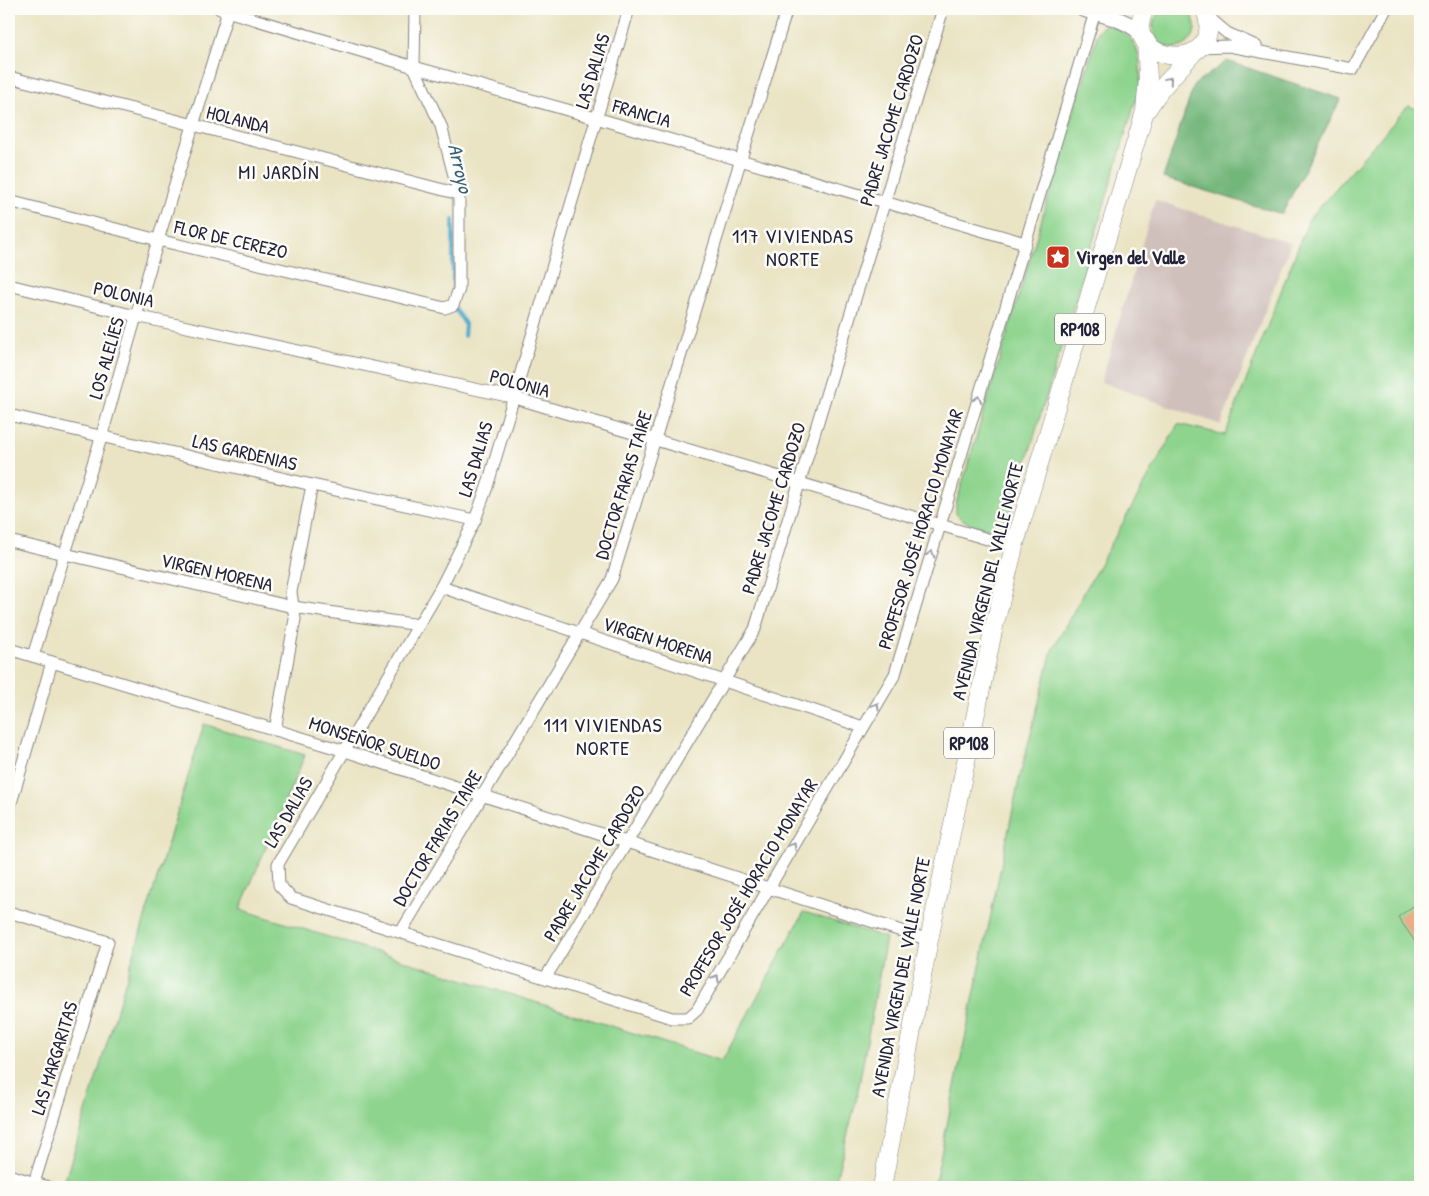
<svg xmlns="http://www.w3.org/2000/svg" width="1429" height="1196" font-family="'Patrick Hand',sans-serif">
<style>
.industrial{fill:#d0c0bc}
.green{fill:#8ed48e;stroke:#587b64}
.forest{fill:#72b679;stroke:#4a6c5a}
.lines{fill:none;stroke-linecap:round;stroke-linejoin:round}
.stream{stroke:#50abce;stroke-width:4}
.building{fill:#e89c75}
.street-casing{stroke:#868380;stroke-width:13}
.secondary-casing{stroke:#868380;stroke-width:17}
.primary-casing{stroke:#868380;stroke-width:19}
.street{stroke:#fff;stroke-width:11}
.secondary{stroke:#fff;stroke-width:15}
.primary{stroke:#fff;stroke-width:18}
.oneway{stroke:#9c9ca7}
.labels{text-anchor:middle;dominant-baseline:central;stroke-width:5;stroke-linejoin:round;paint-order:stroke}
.shield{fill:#fdfcf7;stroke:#646373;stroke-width:1}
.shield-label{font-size:18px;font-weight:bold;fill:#22223b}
.street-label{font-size:19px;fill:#22223b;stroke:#fdfcf7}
.poi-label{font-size:19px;font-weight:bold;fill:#22223b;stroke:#fdfcf7;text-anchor:start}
.water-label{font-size:20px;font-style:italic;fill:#37607d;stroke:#fdfcf7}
.neighbourhood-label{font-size:20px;letter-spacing:1px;fill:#22223b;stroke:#fdfcf7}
</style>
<rect width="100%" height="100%" fill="#fdfcf7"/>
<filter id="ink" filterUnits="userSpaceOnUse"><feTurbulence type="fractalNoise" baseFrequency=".02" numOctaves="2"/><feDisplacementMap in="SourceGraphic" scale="10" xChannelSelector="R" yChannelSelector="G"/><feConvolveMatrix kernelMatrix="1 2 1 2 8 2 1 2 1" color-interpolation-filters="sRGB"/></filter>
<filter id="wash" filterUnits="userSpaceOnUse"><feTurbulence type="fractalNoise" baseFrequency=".0096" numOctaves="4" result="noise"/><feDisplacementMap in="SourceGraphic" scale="20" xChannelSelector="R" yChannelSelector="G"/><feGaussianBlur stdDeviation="1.12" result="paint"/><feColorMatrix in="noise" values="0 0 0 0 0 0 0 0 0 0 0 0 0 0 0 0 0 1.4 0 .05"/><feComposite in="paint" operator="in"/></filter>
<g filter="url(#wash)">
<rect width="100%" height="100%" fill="#eae4c4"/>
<path class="industrial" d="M1155,200L1291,243L1221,425L1101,382Z"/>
<g class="green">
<circle cx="1174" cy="27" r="21"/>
<path d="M1109,25C1140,37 1141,57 1140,86L1008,523C995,534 967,526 956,514V504L1098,32L1103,26Z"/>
<path d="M1408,106L1420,110V1187H934L1019,780L1052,650L1178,424L1225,435L1309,219Z"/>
<path d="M204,724L305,755L240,909L722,1061L804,912L886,938L856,1101L834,1187H63Z"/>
</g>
<path class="forest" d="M1227,61L1341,99L1282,214L1163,178L1194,85Z"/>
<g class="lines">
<g class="stream">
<path d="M453,293V220"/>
<path d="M454,307L465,324L464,336"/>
</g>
</g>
<g id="blocks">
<path class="building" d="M1420,901V949L1398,917Z"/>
</g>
</g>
<g filter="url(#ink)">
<use href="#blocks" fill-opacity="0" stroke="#868380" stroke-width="1"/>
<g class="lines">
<g class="street-casing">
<g id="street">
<path d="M220,9L414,67L596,118L1025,243"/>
<path d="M629,9L487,487L475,520L441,587L278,864L279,885L291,898L672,1018H688L697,1010L895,674L1096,9"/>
<path d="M1208,17L1227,33L1256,46"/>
<path d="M1199,47L1229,46L1353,69L1386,9"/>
<path d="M9,77L459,194"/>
<path d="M9,201L158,240L445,308L453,305L459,289V194L441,126L414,67L415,9"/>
<path d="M9,285L136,316L512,397L1014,547"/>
<path d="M9,415L312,485L475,520"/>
<path d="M9,541L293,607L419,625"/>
<path d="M441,587L863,727"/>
<path d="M9,649L345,751L929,940"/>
<path d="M33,656L101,438L158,240L228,11"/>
<path d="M275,730L295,619L291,592L312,485"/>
<path d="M9,810L52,662"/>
<path d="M9,912L108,942L34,1183"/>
<path d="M401,932L612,579L787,9"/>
<path d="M546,977L755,629L943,9"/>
<path d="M9,1175L48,1187"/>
</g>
</g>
<g class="secondary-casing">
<path id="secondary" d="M1083,9C1104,15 1127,19 1143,35"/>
</g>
<g class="primary-casing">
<g id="primary">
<path d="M1145,9C1116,65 1229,77 1205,9"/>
<path d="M1146,111L1161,89L1194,52"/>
<path d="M882,1187L929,940L993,631L1014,547L1145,111L1148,78L1146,41"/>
</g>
</g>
<use href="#street" class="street"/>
<use href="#secondary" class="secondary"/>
<use href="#primary" class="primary"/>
</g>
<defs><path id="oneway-chevron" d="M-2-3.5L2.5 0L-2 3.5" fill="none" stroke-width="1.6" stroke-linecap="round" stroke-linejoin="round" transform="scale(1.25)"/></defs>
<g class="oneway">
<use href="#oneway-chevron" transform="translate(1169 80) rotate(-50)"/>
<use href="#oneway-chevron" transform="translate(978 399) rotate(-73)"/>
<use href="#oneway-chevron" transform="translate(931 554) rotate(-73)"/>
<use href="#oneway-chevron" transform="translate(876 706) rotate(-60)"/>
<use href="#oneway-chevron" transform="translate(793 846) rotate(-59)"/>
<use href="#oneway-chevron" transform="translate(716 978) rotate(-60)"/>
</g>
</g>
<defs>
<g id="sight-square" transform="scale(1.25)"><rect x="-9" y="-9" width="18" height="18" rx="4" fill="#c8321e" stroke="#fdfcf7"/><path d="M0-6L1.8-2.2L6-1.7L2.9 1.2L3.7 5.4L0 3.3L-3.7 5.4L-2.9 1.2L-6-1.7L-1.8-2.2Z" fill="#fff"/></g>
</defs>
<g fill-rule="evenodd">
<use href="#sight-square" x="1058" y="257"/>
</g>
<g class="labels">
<g class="shield">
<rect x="1055" y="313.5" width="50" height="31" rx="4"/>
<rect x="944" y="727.5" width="50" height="31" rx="4"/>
</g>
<g class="shield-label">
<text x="1080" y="329">RP108</text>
<text x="969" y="743">RP108</text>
</g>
<g class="street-label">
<text transform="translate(592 71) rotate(-73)">LAS DALIAS</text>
<text transform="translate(642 113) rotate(16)">FRANCIA</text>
<text transform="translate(238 119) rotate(14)">HOLANDA</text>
<text transform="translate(891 120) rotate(-73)">PADRE JACOME CARDOZO</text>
<text transform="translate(231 239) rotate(13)">FLOR DE CEREZO</text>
<text transform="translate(124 294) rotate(13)">POLONIA</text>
<text transform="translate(106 358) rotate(-74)">LOS ALELÍES</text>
<text transform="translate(520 383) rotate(15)">POLONIA</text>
<text transform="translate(245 452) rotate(13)">LAS GARDENIAS</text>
<text transform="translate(475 459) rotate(-73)">LAS DALIAS</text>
<text transform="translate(623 485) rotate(-73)">DOCTOR FARIAS TAIRE</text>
<text transform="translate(773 508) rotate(-73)">PADRE JACOME CARDOZO</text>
<text transform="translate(920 529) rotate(-73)">PROFESOR JOSÉ HORACIO MONAYAR</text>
<text transform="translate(217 572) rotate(13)">VIRGEN MORENA</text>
<text transform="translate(987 581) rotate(-76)">AVENIDA VIRGEN DEL VALLE NORTE</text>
<text transform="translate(658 640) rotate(18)">VIRGEN MORENA</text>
<text transform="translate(375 743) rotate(18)">MONSEÑOR SUELDO</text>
<text transform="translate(288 812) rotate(-60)">LAS DALIAS</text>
<text transform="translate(437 838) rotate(-59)">DOCTOR FARIAS TAIRE</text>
<text transform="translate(594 863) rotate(-59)">PADRE JACOME CARDOZO</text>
<text transform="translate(748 887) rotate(-59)">PROFESOR JOSÉ HORACIO MONAYAR</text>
<text transform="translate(900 977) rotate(-79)">AVENIDA VIRGEN DEL VALLE NORTE</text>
<text transform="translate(54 1058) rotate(-73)">LAS MARGARITAS</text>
</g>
<g class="poi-label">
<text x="1076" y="257">Virgen del Valle</text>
</g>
<g class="water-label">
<text transform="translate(461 168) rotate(77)">Arroyo</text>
</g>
<g class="neighbourhood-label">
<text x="279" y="171">MI JARDÍN</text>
<text x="793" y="235">117 VIVIENDAS<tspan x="793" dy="23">NORTE</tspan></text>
<text x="603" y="724">111 VIVIENDAS<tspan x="603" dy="23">NORTE</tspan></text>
</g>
</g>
<rect width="1429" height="1196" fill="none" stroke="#fdfcf7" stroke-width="30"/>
</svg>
